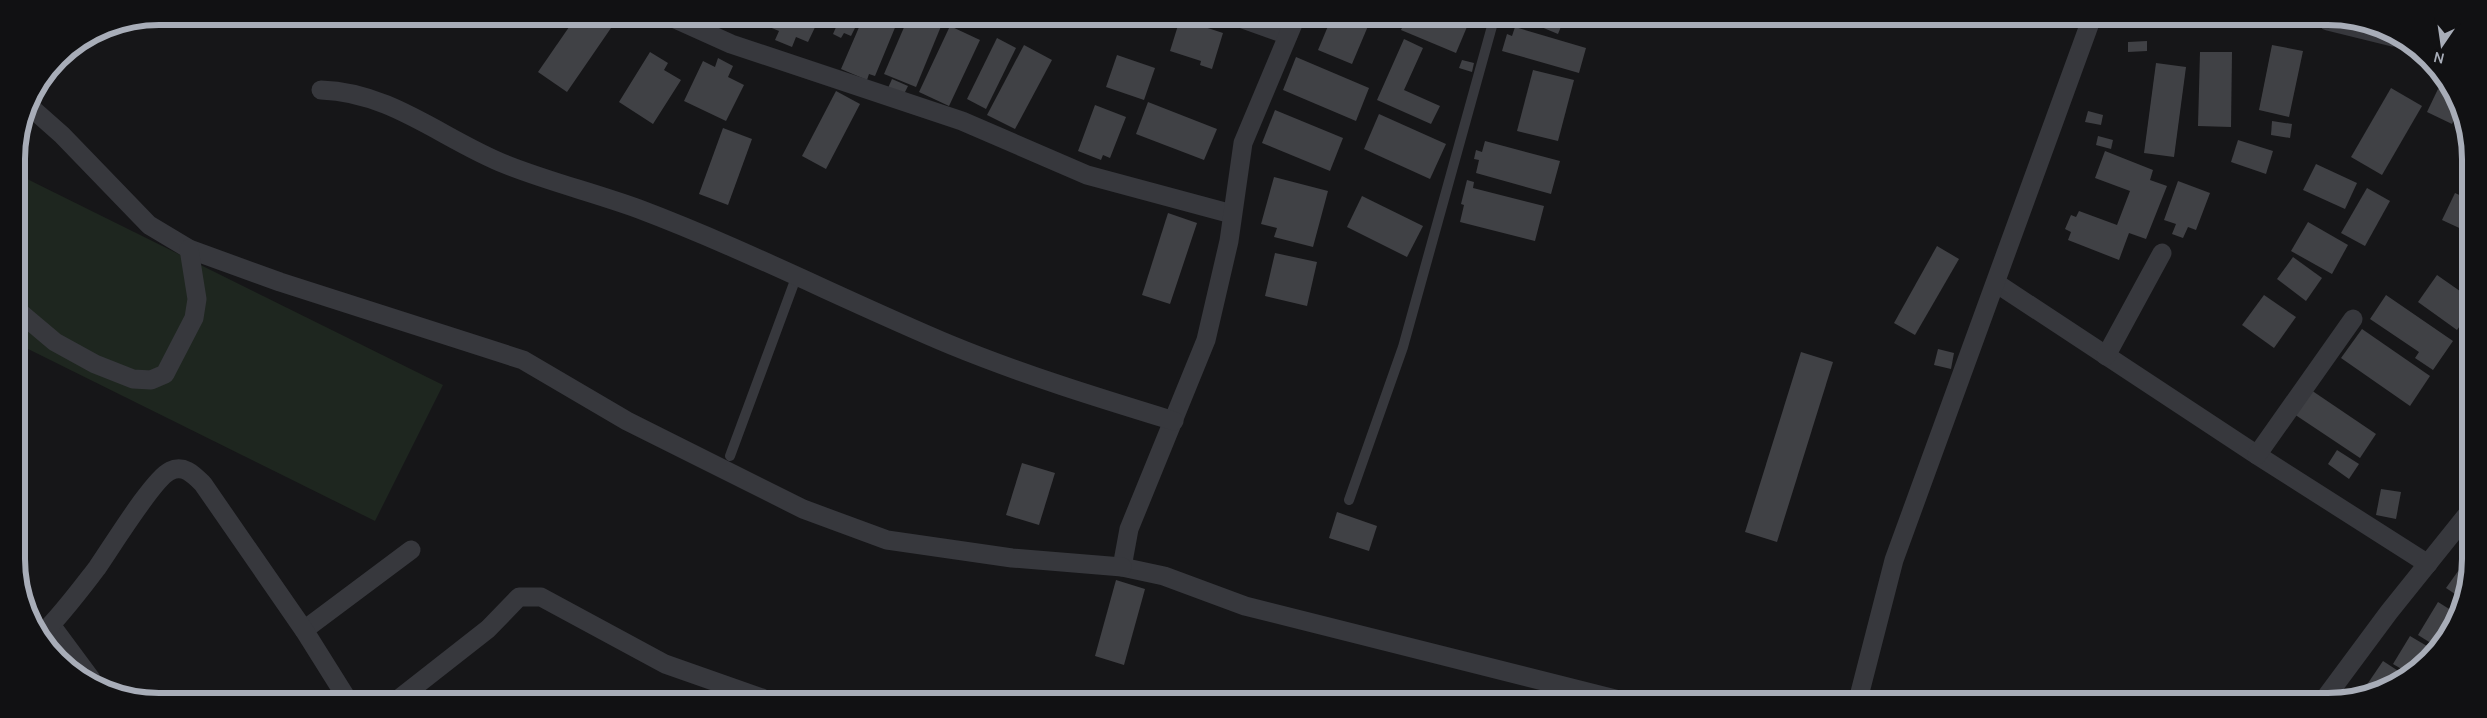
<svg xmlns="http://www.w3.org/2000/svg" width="2487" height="718" font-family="Manrope,sans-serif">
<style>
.green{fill:#1e261f}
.building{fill:#404145}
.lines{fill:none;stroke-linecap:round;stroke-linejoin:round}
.service{stroke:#37383d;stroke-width:10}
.minor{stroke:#37383d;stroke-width:19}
.rim{fill:none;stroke:#a8adb8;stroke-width:6}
</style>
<rect width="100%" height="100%" fill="#161618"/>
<path class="green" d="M17,174L443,385L375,521L18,344Z"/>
<g class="building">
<path d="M576,17H595L611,28L567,92L538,72Z"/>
<path d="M770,18H829L826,25L818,21L808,42L796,37L792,47L775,40L779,31L767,26Z"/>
<path d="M840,18H860L851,36L844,33L841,38L833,34Z"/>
<path d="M863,18H905L904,20L899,18L875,76L869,74L867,80L841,69Z"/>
<path d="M908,18L944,19L916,87L884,74Z"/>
<path d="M1180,19L1223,33L1212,69L1200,65L1201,61L1170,51Z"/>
<path d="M1331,19H1371L1352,64L1318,50Z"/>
<path d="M1406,19H1463L1469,22L1456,53L1401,30Z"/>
<path d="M1522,19H1564L1558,34Z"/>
<path d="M950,26L980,40L949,106L919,92Z"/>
<path d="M1515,27L1586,48L1579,73L1502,51L1507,34L1512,36Z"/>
<path d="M997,38L1016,48L986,109L967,99Z"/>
<path d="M1404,39L1423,48L1404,90L1440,106L1431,124L1377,100Z"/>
<path d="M2147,41V51L2128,52V42Z"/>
<path d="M1024,45L1052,60L1015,129L987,115Z"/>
<path d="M2272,45L2303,51L2289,117L2259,110Z"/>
<path d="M650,52L668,63L664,70L681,80L653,124L619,102Z"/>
<path d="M2200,52H2232L2231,127L2198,126Z"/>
<path d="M1117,55L1155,68L1144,100L1106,87Z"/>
<path d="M1296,57L1369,88L1356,121L1283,90Z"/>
<path d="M718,58L733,66L728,77L744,85L726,121L684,101L703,61L715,67Z"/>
<path d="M1462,60L1474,63L1472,72L1459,68Z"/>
<path d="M2156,63L2186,67L2174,157L2144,153Z"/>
<path d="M1533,70L1574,80L1558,141L1517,131Z"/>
<path d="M892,79L908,86L904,94L888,88Z"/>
<path d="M2391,88L2422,106L2382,175L2351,157Z"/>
<path d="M2438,89L2448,94L2458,111L2452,124L2427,112Z"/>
<path d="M836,91L860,104L826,169L802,156Z"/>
<path d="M1148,102L1217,129L1204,160L1136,134Z"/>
<path d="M1095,105L1126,117L1110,158L1103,155L1101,160L1078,151Z"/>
<path d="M1275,110L1343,138L1330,171L1262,143Z"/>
<path d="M2088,111L2103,115L2101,125L2085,122Z"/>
<path d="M1379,114L1446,144L1430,179L1364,149Z"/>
<path d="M2272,121L2292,124L2290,138L2271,135Z"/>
<path d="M723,128L752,139L728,205L699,194Z"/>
<path d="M2098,136L2113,140L2111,149L2096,145Z"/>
<path d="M2238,140L2273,151L2266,174L2231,162Z"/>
<path d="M1485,141L1560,161L1551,194L1476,173L1479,160L1474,159L1476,150L1482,152Z"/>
<path d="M2105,151L2153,170L2150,180L2167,186L2146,239L2129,233L2119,260L2068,240L2071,232L2065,229L2071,215L2076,217L2079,211L2117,225L2130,191L2095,178Z"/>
<path d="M2316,164L2357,183L2345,209L2303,190Z"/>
<path d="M1274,177L1328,191L1313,247L1274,237L1277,228L1261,224Z"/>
<path d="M1467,180L1474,182L1473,188L1544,206L1535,241L1460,222L1464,205L1461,204Z"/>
<path d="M2178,181L2210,193L2196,230L2188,227L2183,238L2172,234L2176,224L2164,220Z"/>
<path d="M2367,188L2390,201L2365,246L2341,233Z"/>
<path d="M2455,193L2468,199V232L2442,220Z"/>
<path d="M1362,196L1423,226L1407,257L1347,227Z"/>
<path d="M1168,213L1197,223L1170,304L1142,295Z"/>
<path d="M2308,222L2348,245L2332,274L2291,251Z"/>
<path d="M1937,246L1959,259L1915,335L1894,323Z"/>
<path d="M1275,253L1317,262L1307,306L1265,296Z"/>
<path d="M2293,257L2322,278L2306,301L2277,279Z"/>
<path d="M2437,275L2467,296V316L2457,330L2418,302Z"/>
<path d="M2264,295L2296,317L2274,348L2242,325Z"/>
<path d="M2386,295L2453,341L2433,370L2415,358L2419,352L2370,319Z"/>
<path d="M2362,329L2430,376L2410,406L2341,358Z"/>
<path d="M1938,349L1954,353L1951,369L1934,365Z"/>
<path d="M1801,352L1833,362L1777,542L1745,532Z"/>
<path d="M2308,388L2376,434L2360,458L2291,412Z"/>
<path d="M2337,450L2359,464L2349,479L2328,464Z"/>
<path d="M1022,463L1055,473L1039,525L1006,515Z"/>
<path d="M2381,489L2401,492L2396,519L2376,515Z"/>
<path d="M1337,512L1377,526L1369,551L1329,538Z"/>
<path d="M2461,567L2466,570V596L2464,600L2446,588Z"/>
<path d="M1116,580L1145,589L1124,665L1095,656Z"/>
<path d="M2438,602L2454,612L2434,645L2418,635Z"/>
<path d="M2410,636L2432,649L2421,667L2410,674L2393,664Z"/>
<path d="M2383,661L2406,676L2383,691L2372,694L2364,689Z"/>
</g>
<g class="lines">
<g class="service">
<path d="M730,456L797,275"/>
<path d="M1349,500L1403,347L1494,19"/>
</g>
<g class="minor">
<path d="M671,17L731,44L962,121L1087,175L1232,214"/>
<path d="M1243,19L1288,35"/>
<path d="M1295,19L1243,143L1229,241L1206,340L1129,529L1122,567L1164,576L1245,606L1619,700"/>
<path d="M2328,21L2393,37"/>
<path d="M321,90C392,92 445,141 507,165C550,182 595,193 639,209C745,249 846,301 951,345C1024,375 1099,398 1174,421"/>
<path d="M27,104L62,135L149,225L189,249L280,282L523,360L627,421L803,509L887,540L1012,558L1122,567"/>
<path d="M1996,283L2257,455L2428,564"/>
<path d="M17,310L55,342L95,364L133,379L151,380L165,374L194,318L197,299L189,249"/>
<path d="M2106,356L2162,253"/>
<path d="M2257,455L2353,319"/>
<path d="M51,625L91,679"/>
<path d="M304,630L411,550"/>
<path d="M43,633C63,613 80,590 97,568C111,548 153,479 170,471C184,464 194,475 203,484L304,630L346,697"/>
<path d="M400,698L488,629L519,597H541L665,664L762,698"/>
<path d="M1858,700L1894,560L2091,20"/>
<path d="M2323,701L2389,612L2466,516"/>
</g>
</g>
<path d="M0 0H2487V718H0ZM159 25H2328A134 134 0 0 1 2462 159V559A134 134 0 0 1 2328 693H159A134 134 0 0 1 25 559V159A134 134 0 0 1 159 25Z" fill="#111113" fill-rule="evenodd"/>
<path class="rim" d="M159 25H2328A134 134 0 0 1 2462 159V559A134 134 0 0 1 2328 693H159A134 134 0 0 1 25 559V159A134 134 0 0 1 159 25Z"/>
<g transform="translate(2442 45) rotate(193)" stroke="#111113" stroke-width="4" paint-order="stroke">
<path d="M0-4L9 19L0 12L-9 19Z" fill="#a8adb8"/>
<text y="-8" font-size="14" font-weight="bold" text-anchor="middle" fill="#a8adb8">N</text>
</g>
</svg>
